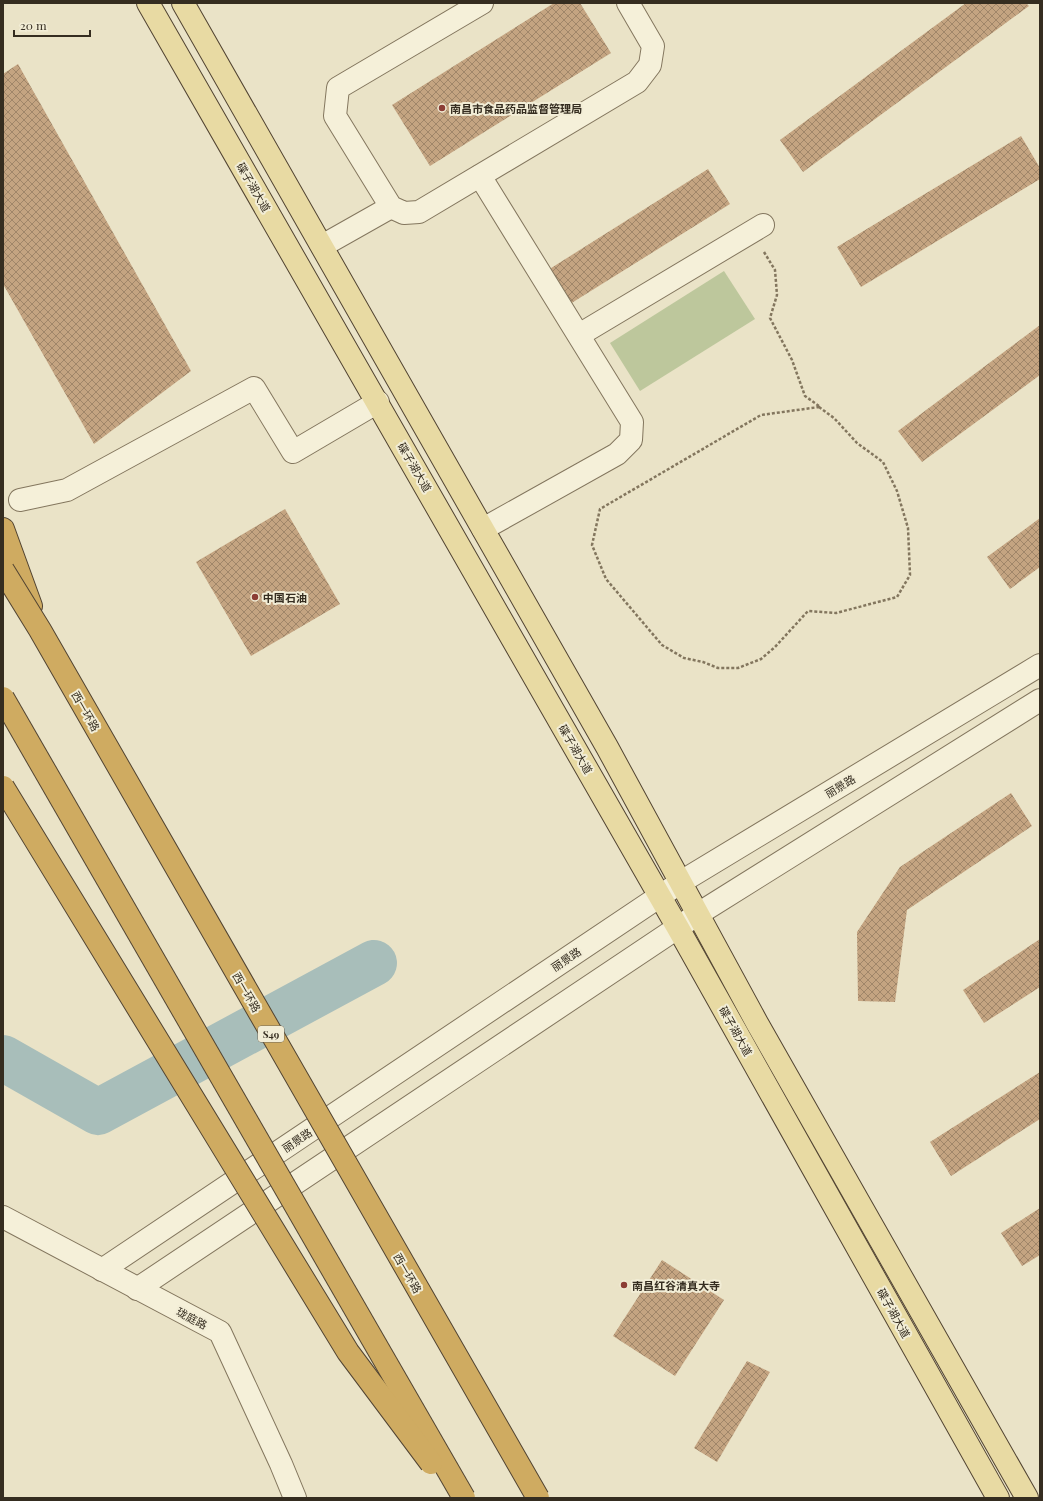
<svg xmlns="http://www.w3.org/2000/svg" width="1043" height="1501" font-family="'Playfair Display','Noto Sans SC',serif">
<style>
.garden{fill:#bdc79c}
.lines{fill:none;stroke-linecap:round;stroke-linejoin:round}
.river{stroke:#a8beba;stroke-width:46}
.building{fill:url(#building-cross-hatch)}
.minor-casing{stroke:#83765e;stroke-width:24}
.major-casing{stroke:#524432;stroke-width:24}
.highway-casing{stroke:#524432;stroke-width:24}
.path{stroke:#83765e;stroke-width:2.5;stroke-dasharray:3 2;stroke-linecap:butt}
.minor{stroke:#f5f0d9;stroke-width:22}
.major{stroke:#e8daa3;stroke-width:22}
.highway{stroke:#cfab61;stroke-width:22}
.highway-bridge-casing{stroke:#524432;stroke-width:24;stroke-linecap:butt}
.highway-bridge{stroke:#cfab61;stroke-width:22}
.poi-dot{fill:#8c3d35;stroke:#f2edd6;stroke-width:1.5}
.labels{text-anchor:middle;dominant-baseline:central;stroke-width:4;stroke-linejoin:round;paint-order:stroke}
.shield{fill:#f2edd6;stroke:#6e6757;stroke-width:1}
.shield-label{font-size:10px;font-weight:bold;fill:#352d20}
.poi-label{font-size:11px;font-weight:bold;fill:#352d20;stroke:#f2edd6;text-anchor:start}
.street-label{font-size:11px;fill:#352d20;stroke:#f2edd6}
</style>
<defs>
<pattern id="building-cross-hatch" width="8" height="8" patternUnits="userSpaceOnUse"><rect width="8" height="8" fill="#c4a481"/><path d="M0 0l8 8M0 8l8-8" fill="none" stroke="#a08669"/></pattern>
</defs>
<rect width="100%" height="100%" fill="#eae3c7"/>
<path class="garden" d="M724,271L755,319L640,391L610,343Z"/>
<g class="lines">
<path class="river" d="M3,1058L98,1112L374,963"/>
</g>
<g class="building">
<path d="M554,3H580L611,53L430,166L392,105Z"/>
<path d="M966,3H1026L1029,6L803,172L780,140Z"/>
<path d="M18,64L191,371L94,444L3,284V74Z"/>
<path d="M1021,136L1040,168V179L861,287L837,247Z"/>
<path d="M708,169L730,204L570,304L548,270Z"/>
<path d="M1040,325V375L922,462L898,431Z"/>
<path d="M285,509L340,604L251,656L196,562Z"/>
<path d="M1040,518V567L1010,589L987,557Z"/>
<path d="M1011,793L1032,826L907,910L895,1002L858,1001L857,932L900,867Z"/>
<path d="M1040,939V987L984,1023L963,990Z"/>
<path d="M1040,1072V1119L951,1176L930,1142Z"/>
<path d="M1040,1208V1255L1022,1266L1001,1233Z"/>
<path d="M662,1260L724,1300L675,1376L613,1336Z"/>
<path d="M747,1361L770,1372L717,1462L694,1448Z"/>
</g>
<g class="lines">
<g class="minor-casing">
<g id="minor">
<path d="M482,3L338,88L335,116L391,207L404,213L419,212L637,82L650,65L653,46L628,3"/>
<path d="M480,176L632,422L631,440L617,454L483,529"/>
<path d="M322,246L391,207"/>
<path d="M579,335L763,225"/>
<path d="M20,500L67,490L254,388L293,452L378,402"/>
<path d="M3,1217L220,1332L281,1464L295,1498"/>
<path d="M102,1270L681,882L1040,665"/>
<path d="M137,1289L698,914L1040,700"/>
</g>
</g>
<g class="major-casing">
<g id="major">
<path d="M148,3L678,928L998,1498"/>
<path d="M183,3L607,747L757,1023L1027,1498"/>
</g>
</g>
<g class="highway-casing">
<path id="highway" d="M3,529L31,606"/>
</g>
<g class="path">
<path d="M764,252L775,270L777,295L770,318L792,360L805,396L819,406"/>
<path d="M819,407L834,418L857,443L883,462L897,491L908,528L910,575L897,597L836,613L808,611L775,647L761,659L738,668H718L703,662L684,658L662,645L606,579L592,545L600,509L761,415Z"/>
</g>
<use href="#minor" class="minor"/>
<use href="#major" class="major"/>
<use href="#highway" class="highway"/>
<g class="highway-bridge-casing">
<g id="highway-bridge">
<path d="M3,570L40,630L538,1498"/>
<path d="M3,698L464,1498"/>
<path d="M3,787L348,1352L431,1463"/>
</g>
</g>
<use href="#highway-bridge" class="highway-bridge"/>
</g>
<g class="poi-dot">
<circle cx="442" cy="108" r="4"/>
<circle cx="255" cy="597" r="4"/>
<circle cx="624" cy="1285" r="4"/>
</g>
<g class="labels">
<rect class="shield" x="258" y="1026" width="26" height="16" rx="3"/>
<g class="shield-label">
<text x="271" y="1034">S49</text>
</g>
<g class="poi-label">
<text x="450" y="108">南昌市食品药品监督管理局</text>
<text x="263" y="597">中国石油</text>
<text x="632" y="1285">南昌红谷清真大寺</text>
</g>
<g class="street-label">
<text transform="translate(254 187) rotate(60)">碟子湖大道</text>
<text transform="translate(415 467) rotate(60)">碟子湖大道</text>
<text transform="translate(86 711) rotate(60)">西一环路</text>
<text transform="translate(576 749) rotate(60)">碟子湖大道</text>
<text transform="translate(840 786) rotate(-31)">丽景路</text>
<text transform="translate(566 959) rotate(-34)">丽景路</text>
<text transform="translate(247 992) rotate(60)">西一环路</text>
<text transform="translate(736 1031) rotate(61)">碟子湖大道</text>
<text transform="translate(297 1140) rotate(-34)">丽景路</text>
<text transform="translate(408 1273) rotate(60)">西一环路</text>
<text transform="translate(894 1313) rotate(61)">碟子湖大道</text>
<text transform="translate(192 1318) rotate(28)">珑庭路</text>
</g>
</g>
<rect width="1043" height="1501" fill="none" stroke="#352d20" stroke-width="8"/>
<path d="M14 30v6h76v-6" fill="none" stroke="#352d20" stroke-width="2"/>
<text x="20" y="30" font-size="12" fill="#352d20" stroke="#f2edd6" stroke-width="3" paint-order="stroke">20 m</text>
</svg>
